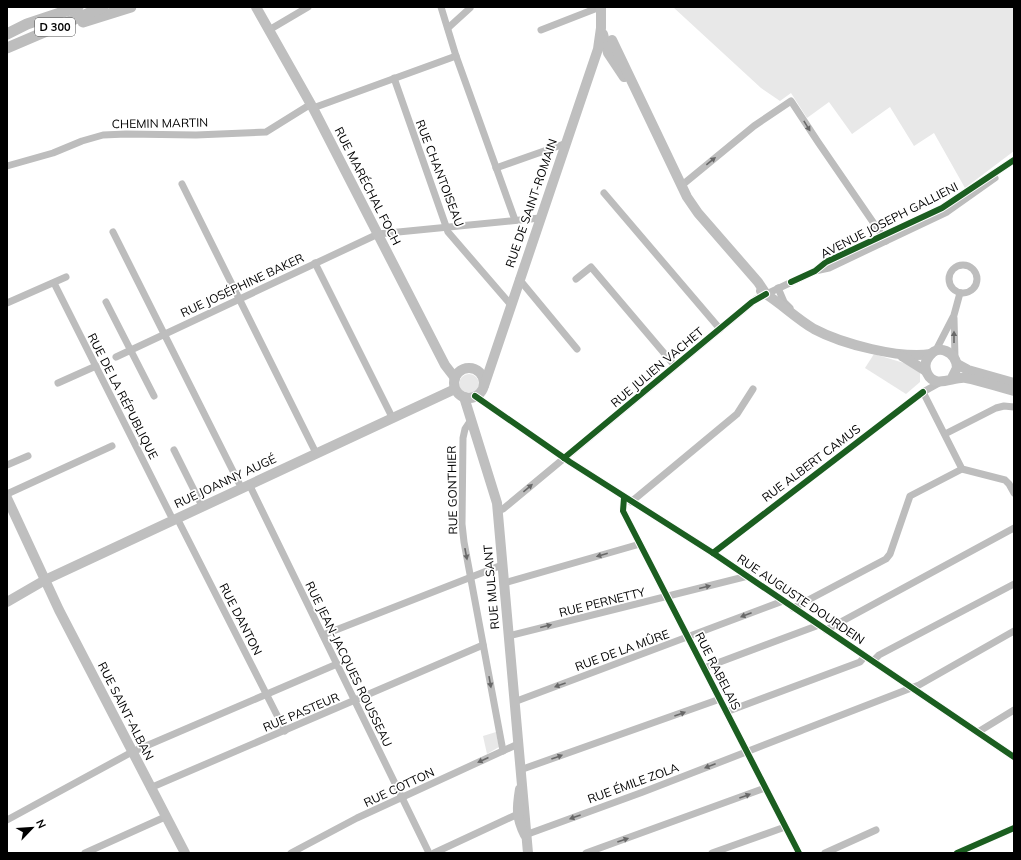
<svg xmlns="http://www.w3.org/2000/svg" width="1021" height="860" font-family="Mulish,sans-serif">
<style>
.green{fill:#e8e8e8}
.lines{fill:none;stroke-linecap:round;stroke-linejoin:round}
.street{stroke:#bdbdbd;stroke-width:7}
.secondary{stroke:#bfbfbf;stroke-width:10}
.primary{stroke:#bdbdbd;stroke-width:11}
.cycleway-casing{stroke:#fff;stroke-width:8}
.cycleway{stroke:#1b5e20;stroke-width:6}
.oneway{fill:#686868}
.labels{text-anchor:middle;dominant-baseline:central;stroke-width:3.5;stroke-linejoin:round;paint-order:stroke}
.shield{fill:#fff;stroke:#4c4c4c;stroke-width:1}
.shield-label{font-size:11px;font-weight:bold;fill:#000}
.street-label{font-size:12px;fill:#000;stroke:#fff}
</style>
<rect width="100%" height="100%" fill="#fff"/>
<g class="green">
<path d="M673,7H1014V151L965,188L934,133L914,146L890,107L852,134L829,102L807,118L791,93L780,101L761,88Z"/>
<path d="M874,354L914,366L920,373V382L906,394L865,368Z"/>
<circle cx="469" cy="384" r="10"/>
<path d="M496,732L499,747L487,754L483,736Z"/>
</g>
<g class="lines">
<g class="street">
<path d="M441,7L456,56L515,220"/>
<path d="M448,28L470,8"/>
<path d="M269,30L308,7"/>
<path d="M541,30L600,7"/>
<path d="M394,78L448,232L511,305"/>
<path d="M313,108L456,56"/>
<path d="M7,166L53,153L82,141L103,135L126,134L196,135L266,132L311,104"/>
<path d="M496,168L564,144"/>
<path d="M182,184L316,453"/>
<path d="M681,186L754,126L791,101L818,142L886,241"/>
<path d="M604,193L720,329"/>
<path d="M113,232L241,487"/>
<path d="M315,263L392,417"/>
<circle cx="963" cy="279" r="14"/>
<path d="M815,271L829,268L947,212L995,178"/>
<path d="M519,279L577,349"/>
<path d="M576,279L591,267L675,366"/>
<path d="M54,283L173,520"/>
<path d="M778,288L784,302L790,308"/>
<path d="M106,302L154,396"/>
<path d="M7,303L66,277"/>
<path d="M954,318L955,358"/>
<path d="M935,352L954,315L960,293"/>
<path d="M116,357L378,234L540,218"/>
<path d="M58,383L96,366"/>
<path d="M923,392L962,469L1005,480L1009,484L1014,493"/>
<path d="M475,396L570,462L713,553L1014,757"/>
<path d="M471,420L465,429L463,438L462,524L464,542L503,751"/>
<path d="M945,434L996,408L1004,406L1014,407"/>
<path d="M174,450L202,506"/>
<path d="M7,465L28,456"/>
<path d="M249,484L429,853"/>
<path d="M7,494L112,446"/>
<path d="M624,498L623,511L799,853"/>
<path d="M631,502L737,414L753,389"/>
<path d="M498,511L503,509L756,299L815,271L826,262L942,208L1014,160"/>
<path d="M177,518L285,731"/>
<path d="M713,553L923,392L941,382"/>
<path d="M504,583L640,544"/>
<path d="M793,608L886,559L890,554L910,496L962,469"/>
<path d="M826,630L1014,528"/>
<path d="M323,635L502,565"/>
<path d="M508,636L748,576"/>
<path d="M873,661L879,655L1014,584"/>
<path d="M704,668L819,625"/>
<path d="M514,702L783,601"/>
<path d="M726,712L860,662L865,656"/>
<path d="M978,732L1014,710"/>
<path d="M520,770L720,699"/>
<path d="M150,788L483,645"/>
<path d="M7,820L132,752L337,664"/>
<path d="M528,834L643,792L919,685L1014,631"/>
<path d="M85,853L165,817"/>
<path d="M291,853L357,818L518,744"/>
<path d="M434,853L518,814"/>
<path d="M586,853L765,788"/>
<path d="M712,853L785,827"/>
<path d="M825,853L876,830"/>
<path d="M957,853L1014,828"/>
</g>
<g class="secondary">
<path d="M256,7L313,108L445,365L455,378"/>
<path d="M603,34L608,53L624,77"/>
<path d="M612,40L687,197L698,213L758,282L766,294"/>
<path d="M761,291C780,302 795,318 814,329C842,344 900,359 931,354"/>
<path d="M902,356L926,371"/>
<path d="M957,364L968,370L1014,383"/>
<circle cx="469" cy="383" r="15"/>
<path d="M952,378L957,368C957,352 937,342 928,358C925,362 925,368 927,373C935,390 953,376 966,378C982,381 998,387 1014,391"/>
<path d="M484,386L598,49L601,28V7"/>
<path d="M464,397L497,503L528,853"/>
<path d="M7,498L59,610L185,853"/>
<path d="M7,602L45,580L455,389"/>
<path d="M520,789C517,808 516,817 525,835"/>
</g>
<g class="primary">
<path d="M83,22L131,7"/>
<path d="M7,34L27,24L78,7"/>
<path d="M7,48L103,7"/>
</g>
<g class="cycleway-casing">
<g id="cycleway">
<path d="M791,282L815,271L826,262L942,208L1014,160"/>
<path d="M475,396L570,462L713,553L1014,757"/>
<path d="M564,458L752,302L766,294"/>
<path d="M624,498L623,511L799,853"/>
<path d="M713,553L923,392"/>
<path d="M957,853L1014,828"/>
</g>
</g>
<use href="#cycleway" class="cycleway"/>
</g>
<defs><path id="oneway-solid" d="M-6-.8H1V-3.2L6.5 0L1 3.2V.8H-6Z"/></defs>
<g class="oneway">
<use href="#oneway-solid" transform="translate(807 126) rotate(58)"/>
<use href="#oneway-solid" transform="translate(711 161) rotate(-39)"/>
<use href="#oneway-solid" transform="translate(954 337) rotate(-90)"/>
<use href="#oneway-solid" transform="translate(528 488) rotate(-40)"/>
<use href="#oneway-solid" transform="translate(466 554) rotate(79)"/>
<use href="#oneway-solid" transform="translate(602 555) rotate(164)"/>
<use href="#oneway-solid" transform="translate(705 587) rotate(-14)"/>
<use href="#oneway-solid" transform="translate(746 615) rotate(159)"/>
<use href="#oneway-solid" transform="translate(546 626) rotate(-14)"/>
<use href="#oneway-solid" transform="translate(490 682) rotate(80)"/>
<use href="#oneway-solid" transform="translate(560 685) rotate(160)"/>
<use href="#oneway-solid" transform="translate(680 714) rotate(-20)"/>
<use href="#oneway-solid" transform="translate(557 757) rotate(-20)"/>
<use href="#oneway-solid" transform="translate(483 760) rotate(156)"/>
<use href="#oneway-solid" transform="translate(710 766) rotate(159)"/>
<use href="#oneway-solid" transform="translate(745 796) rotate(-20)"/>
<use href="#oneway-solid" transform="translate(575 817) rotate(160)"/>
<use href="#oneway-solid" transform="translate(623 840) rotate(-19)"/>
</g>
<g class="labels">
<rect class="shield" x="35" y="18" width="40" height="18" rx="3"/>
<g class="shield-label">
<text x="55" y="27">D 300</text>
</g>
<g class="street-label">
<text transform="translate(160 123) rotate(-1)">CHEMIN MARTIN</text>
<text transform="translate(440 173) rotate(69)">RUE CHANTOISEAU</text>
<text transform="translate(368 186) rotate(63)">RUE MARÉCHAL FOCH</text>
<text transform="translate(531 203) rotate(-71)">RUE DE SAINT-ROMAIN</text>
<text transform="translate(889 220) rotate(-27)">AVENUE JOSEPH GALLIENI</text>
<text transform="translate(242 285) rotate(-25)">RUE JOSÉPHINE BAKER</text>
<text transform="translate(657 367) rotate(-40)">RUE JULIEN VACHET</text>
<text transform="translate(123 396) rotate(63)">RUE DE LA RÉPUBLIQUE</text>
<text transform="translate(811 463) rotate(-37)">RUE ALBERT CAMUS</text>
<text transform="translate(225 481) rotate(-25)">RUE JOANNY AUGÉ</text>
<text transform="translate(452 490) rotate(-91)">RUE GONTHIER</text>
<text transform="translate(491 587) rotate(-95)">RUE MULSANT</text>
<text transform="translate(801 599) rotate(34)">RUE AUGUSTE DOURDEIN</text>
<text transform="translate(602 602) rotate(-14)">RUE PERNETTY</text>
<text transform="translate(241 619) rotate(63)">RUE DANTON</text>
<text transform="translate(622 650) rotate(-20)">RUE DE LA MÛRE</text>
<text transform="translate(349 664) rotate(64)">RUE JEAN-JACQUES ROUSSEAU</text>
<text transform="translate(718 671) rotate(63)">RUE RABELAIS</text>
<text transform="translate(126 711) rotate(63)">RUE SAINT-ALBAN</text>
<text transform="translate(301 712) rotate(-23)">RUE PASTEUR</text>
<text transform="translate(633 783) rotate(-20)">RUE ÉMILE ZOLA</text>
<text transform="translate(399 787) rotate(-25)">RUE COTTON</text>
</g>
</g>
<rect width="1021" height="860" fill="none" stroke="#000000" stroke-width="16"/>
<g transform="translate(32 828) rotate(65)" stroke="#ffffff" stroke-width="3" paint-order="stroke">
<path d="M0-3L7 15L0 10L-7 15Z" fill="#000000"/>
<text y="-6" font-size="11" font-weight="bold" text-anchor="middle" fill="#000000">N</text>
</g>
</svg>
